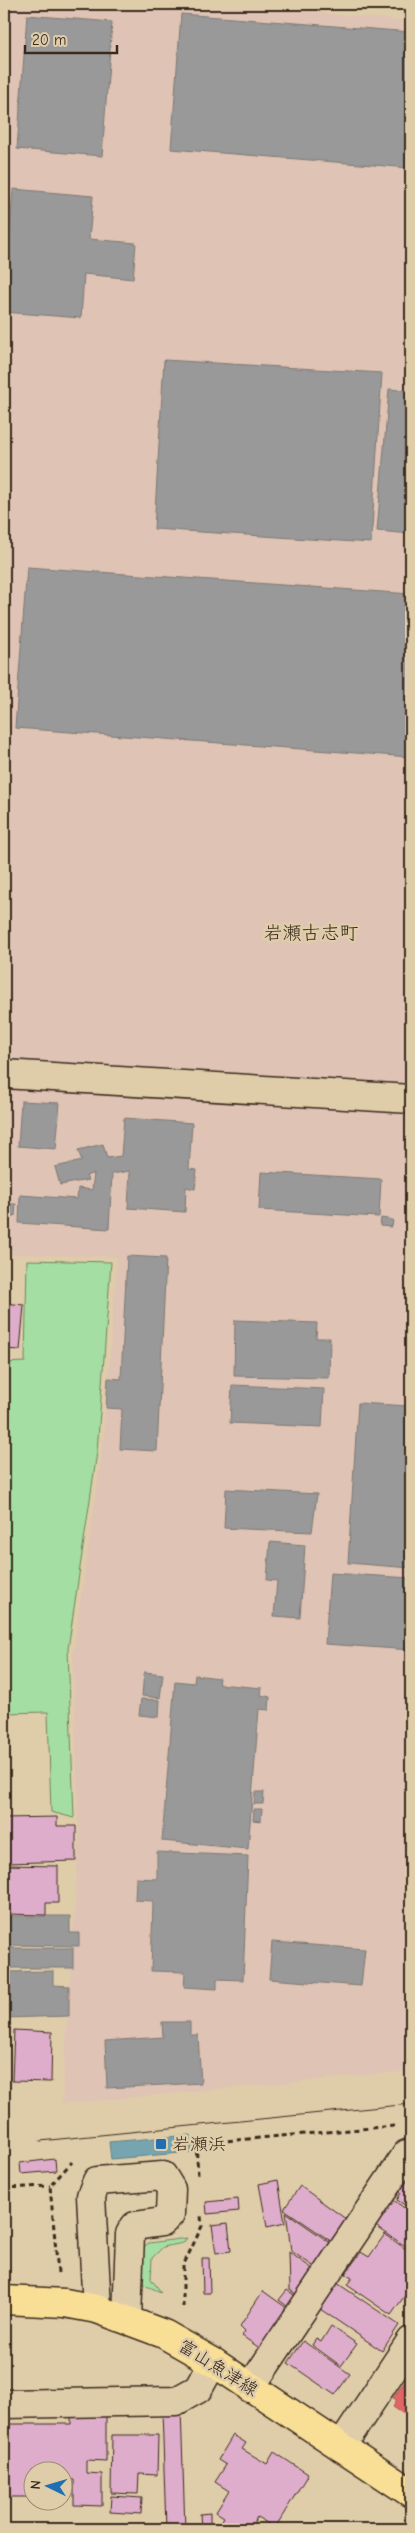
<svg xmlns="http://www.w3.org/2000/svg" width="415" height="2533" font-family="'Comic Neue','Klee One',sans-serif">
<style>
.built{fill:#dfc3b4}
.green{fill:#a4dea3;stroke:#708460}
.shops{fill:#e06666;stroke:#ae5450}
.public{fill:#76a5af;stroke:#648084}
.industry{fill:#999;stroke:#7d7874}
.building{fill:#dfadcc;stroke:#3b2a1e}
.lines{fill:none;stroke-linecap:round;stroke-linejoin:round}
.minor-casing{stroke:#3b2a1e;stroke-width:31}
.major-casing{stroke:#3b2a1e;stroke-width:31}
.path{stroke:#3b2a1e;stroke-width:3;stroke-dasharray:5 4;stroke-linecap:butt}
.minor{stroke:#dfcdaa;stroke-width:28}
.major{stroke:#f9df96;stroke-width:28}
.tram{stroke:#3b2a1e;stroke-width:1}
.poi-dot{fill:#1f6fb2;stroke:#dfcdaa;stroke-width:2}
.labels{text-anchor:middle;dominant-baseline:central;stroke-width:5;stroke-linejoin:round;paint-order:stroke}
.poi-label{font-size:18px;fill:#3b2a1e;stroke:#dfcdaa;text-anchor:start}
.street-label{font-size:18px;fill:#3b2a1e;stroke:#dfcdaa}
.neighbourhood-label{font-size:19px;fill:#3b2a1e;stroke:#dfcdaa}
</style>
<rect width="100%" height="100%" fill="#dfcdaa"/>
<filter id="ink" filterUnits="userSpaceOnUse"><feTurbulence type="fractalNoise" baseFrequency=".02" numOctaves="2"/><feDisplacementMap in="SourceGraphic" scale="10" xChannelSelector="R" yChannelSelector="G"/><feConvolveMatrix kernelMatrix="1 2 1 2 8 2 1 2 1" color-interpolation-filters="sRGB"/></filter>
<g filter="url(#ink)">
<path class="built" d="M4,4H215L411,21V2071L62,2104L79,1836L73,1652L103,1444L117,1257L4,1254Z"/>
<g class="green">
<path d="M27,1260L111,1262L97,1452L68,1649L74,1818L51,1812L48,1712L4,1713V1363L25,1362Z"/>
<path d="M187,2238L183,2243L163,2247L152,2258L151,2279L161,2292L142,2284L143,2247L149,2243Z"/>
</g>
<path class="shops" d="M411,2372V2419L393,2407L397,2400L393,2398Z"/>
<path class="public" d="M191,2135L192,2152L111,2159L109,2142Z"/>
<g class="industry">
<path d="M181,14L411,32V168L171,149Z"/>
<path d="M27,15L112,22L102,156L17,149Z"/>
<path d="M13,189L93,196L89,239L136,243L133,279L84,274L81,318L4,312Z"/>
<path d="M164,360L382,373L371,543L154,529Z"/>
<path d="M389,389L411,391V534L377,531Z"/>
<path d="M27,567L411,594L410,757L15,728Z"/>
<path d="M21,1101L60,1103L56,1149L18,1146Z"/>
<path d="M124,1118L192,1123L189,1169L197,1170L195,1189L186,1187L185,1212L128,1208L130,1171L112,1174L109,1229L19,1223L20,1195L77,1199L78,1188L92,1190L94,1173L86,1176L88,1180L60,1185L55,1167L82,1161L78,1150L103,1144L107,1158L121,1156Z"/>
<path d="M261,1172L381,1179L379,1217L259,1210Z"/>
<path d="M8,1204H16L15,1216H7Z"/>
<path d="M381,1218L393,1220L392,1227L380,1226Z"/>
<path d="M127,1256L166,1258L157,1451L120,1449L122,1409L106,1408L108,1378L121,1379Z"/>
<path d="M235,1320L317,1323L316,1338H330L329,1378L234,1376Z"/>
<path d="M232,1385L324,1389L322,1427L230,1423Z"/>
<path d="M411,1391V1568L348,1563L358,1403L410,1406Z"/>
<path d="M226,1489L317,1494L312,1532L224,1528Z"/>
<path d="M270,1542L305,1545L300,1618L274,1616L277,1581L267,1580Z"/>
<path d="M330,1573L411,1578V1650L325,1644Z"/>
<path d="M144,1672L163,1674L160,1698L142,1696Z"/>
<path d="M195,1675L219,1678L218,1684L262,1688L261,1695L270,1697L269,1710L259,1709L248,1849L162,1841L175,1681L194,1683Z"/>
<path d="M141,1699L160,1700L159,1717L139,1715Z"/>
<path d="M255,1792H264L263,1804H254Z"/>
<path d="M254,1809H262L261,1821L253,1820Z"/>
<path d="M157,1852L248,1856L243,1980L217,1979V1989L184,1987L185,1972L151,1971L153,1901L135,1900L136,1878L157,1879Z"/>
<path d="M5,1916H70V1933H79V1946L5,1945Z"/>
<path d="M272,1942L365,1949L361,1986L269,1979Z"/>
<rect x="4" y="1948" width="69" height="20"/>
<path d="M53,1971V1985L69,1986V2016L6,2018L5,1972Z"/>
<path d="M162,2022H190V2035H198L201,2083L107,2088L105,2041L163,2037Z"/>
</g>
<g class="building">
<path d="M4,1303L24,1305L20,1350L4,1349Z"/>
<path d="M57,1817V1826H76V1861L5,1863L4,1818Z"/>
<path d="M5,1865L58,1866V1903H46V1915L5,1914Z"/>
<path d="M14,2030L52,2032L51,2082L12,2081Z"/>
<path d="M55,2159L56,2171L21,2174L20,2163Z"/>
<path d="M411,2168V2209L397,2200L401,2193L396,2190Z"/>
<path d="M278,2180L285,2223L267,2227L259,2184Z"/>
<path d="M300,2186L350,2222L335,2244L284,2209Z"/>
<path d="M238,2199L239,2211L207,2214L206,2202Z"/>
<path d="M392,2199L411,2213V2250L374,2225Z"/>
<path d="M286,2212L335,2246L319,2270L291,2251Z"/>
<path d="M228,2223L231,2251L216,2253L212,2225Z"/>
<path d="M385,2234L411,2253V2287L391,2315L347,2285L352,2278L345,2274L361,2252L369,2257Z"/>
<path d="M289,2252L317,2272L300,2297L290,2290Z"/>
<path d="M202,2258H209L210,2293H203Z"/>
<path d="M337,2283L399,2325L382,2351L320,2309Z"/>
<path d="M287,2290L300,2299L292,2310L279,2300Z"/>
<path d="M263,2291L291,2311L264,2351L242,2336L245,2331L240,2326Z"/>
<path d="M331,2326L357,2344L341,2366L312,2345L316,2339L321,2342Z"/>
<path d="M303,2341L350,2374L335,2395L288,2363Z"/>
<path d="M181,2409L185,2529H166L162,2410Z"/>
<path d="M71,2411L106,2412V2461L86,2460V2473L102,2474V2506L74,2505V2480L62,2479V2470H32V2497H4V2424H71Z"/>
<path d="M112,2435H158L157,2475L139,2474L138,2494L111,2493Z"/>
<path d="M233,2435L246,2443L242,2449L267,2464L274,2452L308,2474L275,2528L257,2517L250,2529H217L224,2517L216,2512L229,2491L215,2482L226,2465L218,2460Z"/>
<path d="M111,2496L142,2498L141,2514L110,2512Z"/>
<path d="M210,2513V2529H201L200,2514Z"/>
</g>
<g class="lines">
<g class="minor-casing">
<g id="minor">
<path d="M4,1074L411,1099"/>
<path d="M97,2309L91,2196L97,2181L163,2176L171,2189L170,2214L162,2222L135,2226L130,2234L127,2319"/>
<path d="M250,2388L407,2154"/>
<path d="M4,2404L176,2401L198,2389L213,2362"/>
<path d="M341,2447L411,2341"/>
</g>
</g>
<g class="major-casing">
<path id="major" d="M4,2300L65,2303L97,2309L164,2334L213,2362L411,2493"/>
</g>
<g class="path">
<path d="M196,2143L198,2175"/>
<path d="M192,2144L394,2126"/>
<path d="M4,2188L50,2186"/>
<path d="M58,2273L50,2186L72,2162"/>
<path d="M183,2307V2266L202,2226L201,2216"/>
</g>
<use href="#minor" class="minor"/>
<use href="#major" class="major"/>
<path class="tram" d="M40,2141L411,2104"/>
</g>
</g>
<rect class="poi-dot" x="155" y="2138" width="12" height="12" rx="2.5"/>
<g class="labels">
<g class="poi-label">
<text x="172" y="2144">岩瀬浜</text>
</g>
<g class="street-label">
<text transform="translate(218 2368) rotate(32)">富山魚津線</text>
</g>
<g class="neighbourhood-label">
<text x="311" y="933">岩瀬古志町</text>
</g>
</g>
<rect width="415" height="2533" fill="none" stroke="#dfcdaa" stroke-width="20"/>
<rect x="10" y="10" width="395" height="2513" fill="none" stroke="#3b2a1e" stroke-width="2" filter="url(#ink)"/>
<g transform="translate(48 2486) rotate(275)"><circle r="24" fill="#dfcdaa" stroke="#9d8c72"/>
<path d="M0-4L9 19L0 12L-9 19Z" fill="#1f6fb2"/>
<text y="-8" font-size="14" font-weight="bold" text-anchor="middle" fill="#3b2a1e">N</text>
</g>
<path d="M25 45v8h92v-8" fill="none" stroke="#3b2a1e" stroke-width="2.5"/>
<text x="32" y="45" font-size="15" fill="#3b2a1e" stroke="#dfcdaa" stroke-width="4" paint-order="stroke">20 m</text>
</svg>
